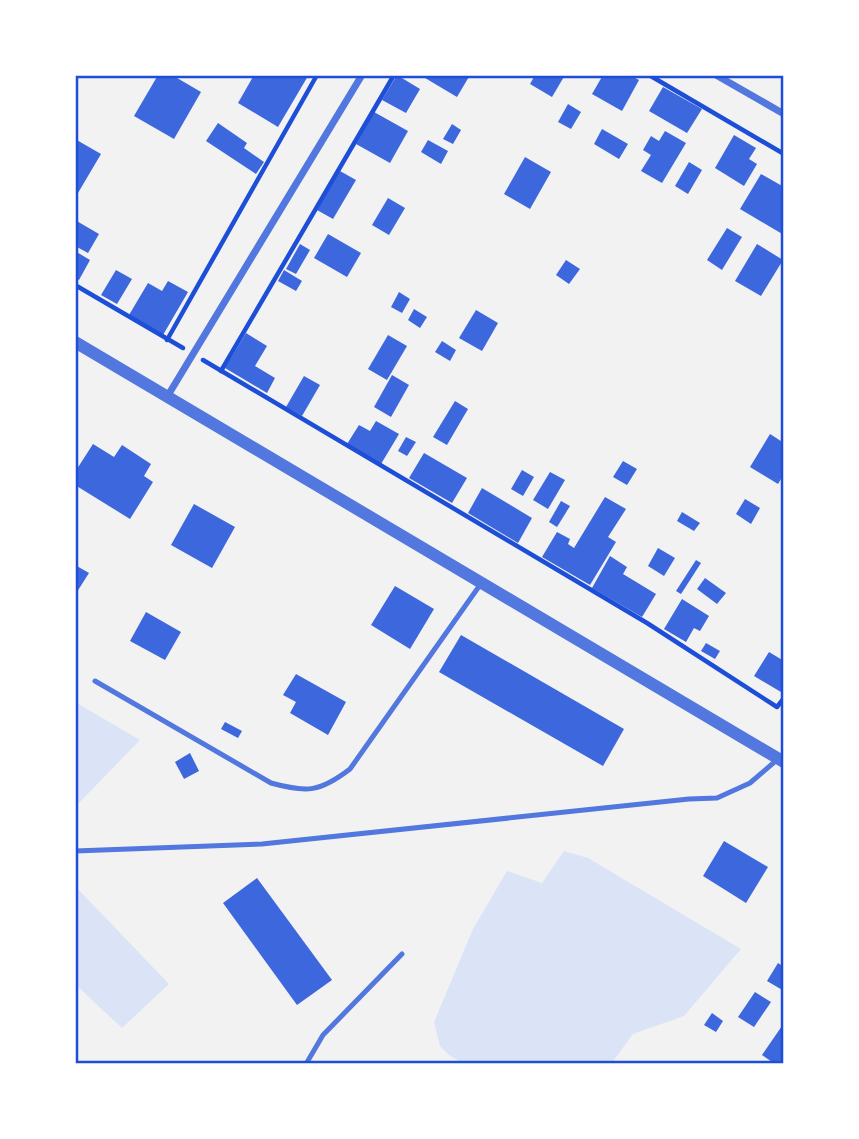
<svg xmlns="http://www.w3.org/2000/svg" width="859" height="1139" font-family="Raleway,sans-serif">
<style>
.green{fill:#dbe4f7}
.building{fill:#3d67dc}
.lines{fill:none;stroke-linecap:round;stroke-linejoin:round}
.path{stroke:#1d4ed8;stroke-width:4.5}
.service{stroke:#5277de;stroke-width:5}
.minor{stroke:#5277de;stroke-width:7}
.tertiary{stroke:#5277de;stroke-width:12}
.neatline{fill:none;stroke:#1d4ed8;stroke-width:2.5}
</style>
<rect width="100%" height="100%" fill="#f2f2f2"/>
<g class="green">
<path d="M75,702L140,740L75,807Z"/>
<path d="M564,851L588,858L741,949L684,1016L633,1034L611,1064H464L449,1055L440,1046L434,1022L473,929L507,871L542,883Z"/>
<path d="M75,886L169,984L122,1028L75,984Z"/>
</g>
<g class="building">
<path d="M158,75H172L201,92L174,139L134,116Z"/>
<path d="M254,75L308,76L278,127L238,103Z"/>
<path d="M397,75L420,89L406,113L382,100Z"/>
<path d="M420,75H470L457,97Z"/>
<path d="M535,75H565L552,97L530,84Z"/>
<path d="M603,75H630L639,80L622,111L592,94Z"/>
<path d="M663,87L702,109L687,133L649,111Z"/>
<path d="M568,104L581,112L571,129L558,122Z"/>
<path d="M374,112L408,131L390,163L356,144Z"/>
<path d="M218,123L247,143L244,148L264,162L256,174L206,141Z"/>
<path d="M452,124L461,130L453,144L443,139Z"/>
<path d="M602,129L628,144L619,159L594,144Z"/>
<path d="M665,131L686,143L662,183L641,171L651,155L643,150L651,136L659,141Z"/>
<path d="M734,135L756,148L749,159L757,164L744,186L715,168Z"/>
<path d="M75,139L101,154L78,193L75,191Z"/>
<path d="M428,140L448,151L441,164L421,152Z"/>
<path d="M525,157L551,172L530,209L504,194Z"/>
<path d="M689,162L702,170L688,194L675,186Z"/>
<path d="M340,171L356,180L333,219L317,210Z"/>
<path d="M761,174L784,187V235L740,209Z"/>
<path d="M388,198L405,208L389,235L372,225Z"/>
<path d="M75,220L99,234L88,253L77,247L75,251Z"/>
<path d="M727,228L742,237L722,270L707,260Z"/>
<path d="M328,234L361,253L347,277L314,258Z"/>
<path d="M300,244L310,250L296,274L286,269Z"/>
<path d="M757,244L783,260L761,296L735,281Z"/>
<path d="M75,251L90,260L79,280L75,278Z"/>
<path d="M566,260L580,269L569,284L556,275Z"/>
<path d="M116,270L132,279L117,304L101,295Z"/>
<path d="M284,270L302,281L296,291L278,281Z"/>
<path d="M168,281L188,292L163,335L129,315L148,283L162,291Z"/>
<path d="M399,292L410,299L402,313L391,307Z"/>
<path d="M414,309L427,317L420,328L408,320Z"/>
<path d="M476,310L498,323L482,351L459,338Z"/>
<path d="M246,333L267,346L255,366L275,378L267,393L225,368Z"/>
<path d="M388,335L407,346L387,380L368,369Z"/>
<path d="M442,341L456,350L450,361L435,352Z"/>
<path d="M392,375L409,385L391,417L374,407Z"/>
<path d="M304,376L320,385L302,416L286,407Z"/>
<path d="M455,401L468,409L447,445L433,437Z"/>
<path d="M376,421L399,434L381,464L347,444L359,425L370,431Z"/>
<path d="M770,434L784,443V474L778,484L750,467Z"/>
<path d="M406,437L416,442L407,456L398,451Z"/>
<path d="M93,444L114,457L122,445L151,464L144,476L153,482L130,519L75,485V472Z"/>
<path d="M424,453L467,478L452,503L409,478Z"/>
<path d="M623,461L637,469L627,485L613,477Z"/>
<path d="M522,470L534,477L523,496L511,489Z"/>
<path d="M550,472L565,480L548,509L533,500Z"/>
<path d="M482,488L532,518L518,543L468,513Z"/>
<path d="M605,497L626,509L608,537L616,542L590,585L542,557L557,532L570,539L568,544L574,548Z"/>
<path d="M745,499L760,508L751,524L736,514Z"/>
<path d="M561,501L570,506L557,527L549,522Z"/>
<path d="M194,504L235,527L212,568L171,545Z"/>
<path d="M682,512L700,523L694,531L677,521Z"/>
<path d="M658,548L675,558L664,576L648,566Z"/>
<path d="M610,556L627,567L623,574L656,594L642,617L592,588Z"/>
<path d="M696,560L701,563L681,594L676,591Z"/>
<path d="M75,565L89,573L75,595Z"/>
<path d="M705,578L726,593L717,604L697,589Z"/>
<path d="M395,586L434,609L410,649L371,625Z"/>
<path d="M682,599L709,616L700,631L694,628L686,642L664,629Z"/>
<path d="M146,612L181,632L165,660L130,641Z"/>
<path d="M461,635L624,729L603,766L439,672Z"/>
<path d="M706,643L720,651L715,659L701,651Z"/>
<path d="M769,652L784,661V687L781,692L754,676Z"/>
<path d="M296,674L346,702L328,735L290,713L296,702L283,695Z"/>
<path d="M225,722L242,731L238,738L221,729Z"/>
<path d="M190,753L199,771L184,779L175,762Z"/>
<path d="M724,841L768,867L746,903L703,876Z"/>
<path d="M257,878L332,980L297,1005L223,903Z"/>
<path d="M778,963L784,967V991L767,981Z"/>
<path d="M755,992L771,1002L754,1027L738,1017Z"/>
<path d="M712,1013L723,1021L716,1032L704,1025Z"/>
<path d="M784,1023V1064H775L762,1055Z"/>
</g>
<g class="lines">
<g class="path">
<path d="M649,75L784,154"/>
<path d="M783,75L784,76"/>
<path d="M75,285L183,348"/>
<path d="M167,340L317,75"/>
<path d="M203,360L647,623L777,707L784,698"/>
<path d="M221,371L394,75"/>
</g>
<g class="service">
<path d="M95,681L271,783C307,793 320,792 350,769L480,585"/>
<path d="M75,851L262,844L689,799L717,798L750,783L778,759"/>
<path d="M306,1064L323,1035L402,954"/>
</g>
<g class="minor">
<path d="M716,75L784,114"/>
<path d="M167,397L362,75"/>
</g>
<path class="tertiary" d="M75,342L784,762"/>
</g>
<rect width="859" height="1139" fill="none" stroke="#ffffff" stroke-width="154"/>
<rect x="77" y="77" width="705" height="985" class="neatline"/>
</svg>
